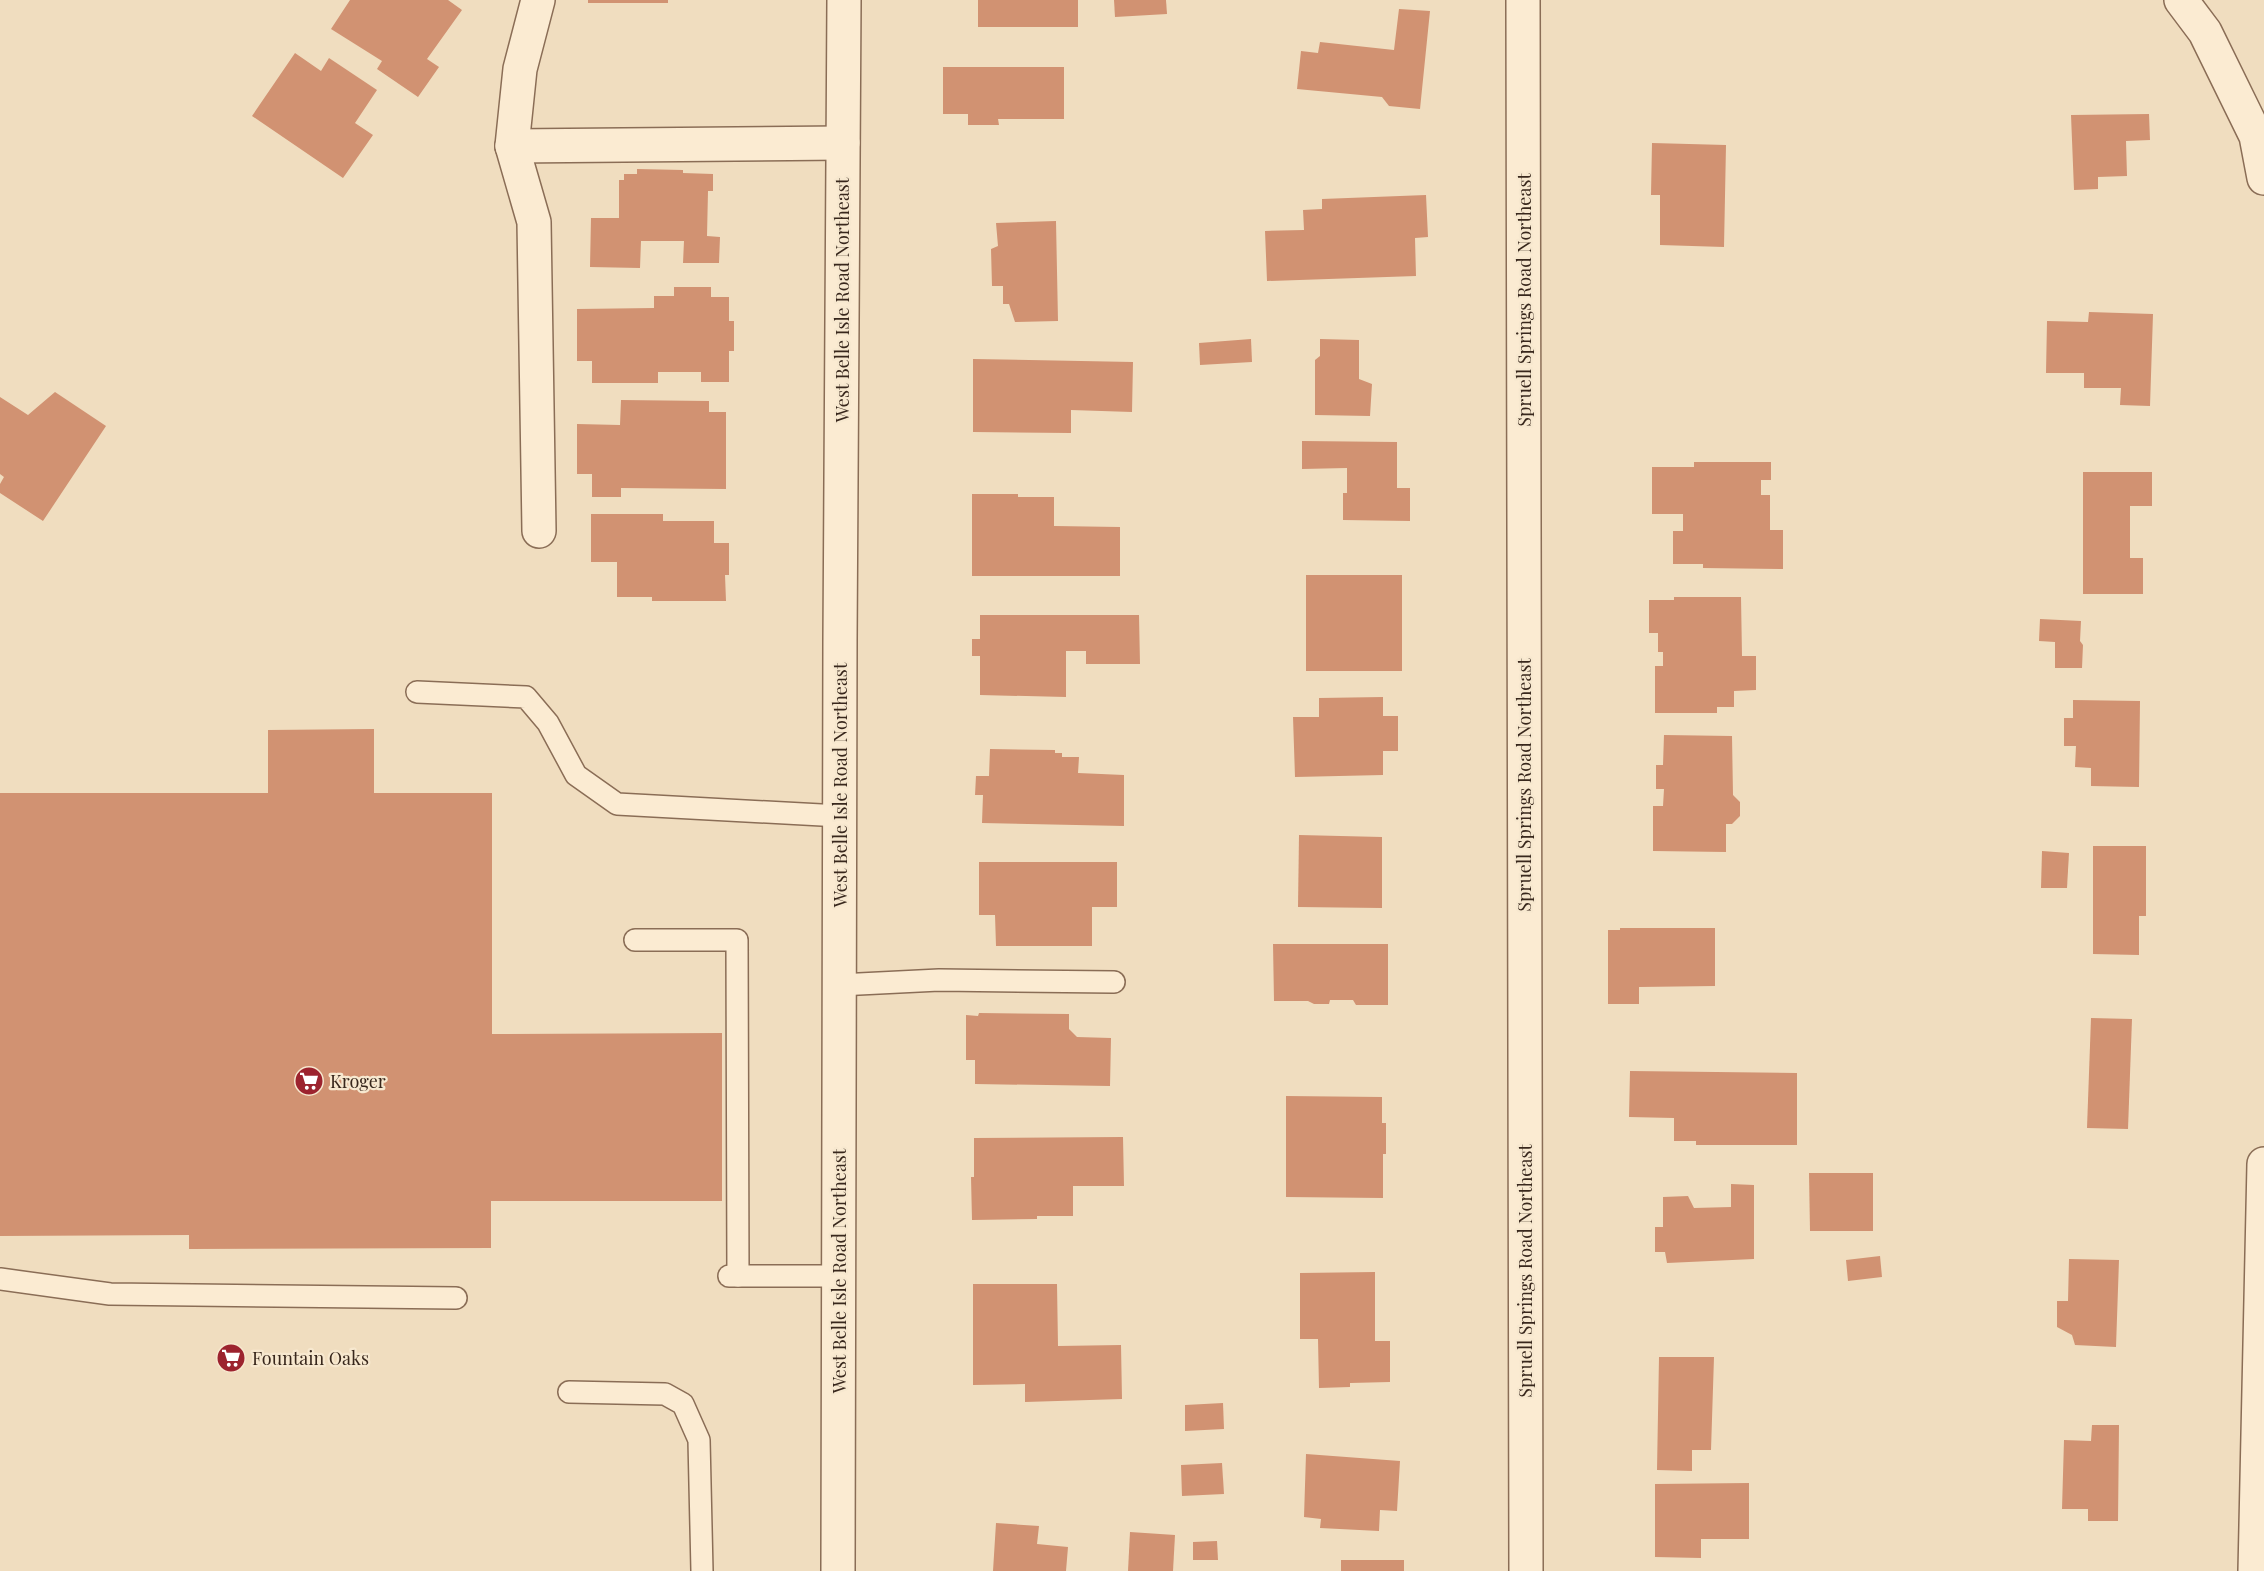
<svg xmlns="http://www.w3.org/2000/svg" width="2264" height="1571" font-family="'Playfair Display',serif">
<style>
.building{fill:#d19272}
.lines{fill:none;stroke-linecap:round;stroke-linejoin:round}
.lane-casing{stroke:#8a6d56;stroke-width:24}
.street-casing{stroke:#8a6d56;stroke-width:36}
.lane{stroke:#fbebd2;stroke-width:21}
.street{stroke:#fbebd2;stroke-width:33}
.labels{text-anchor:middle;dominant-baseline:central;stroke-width:4.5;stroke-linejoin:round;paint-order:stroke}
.street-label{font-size:18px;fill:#38271c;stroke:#f7e8cf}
.poi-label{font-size:18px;fill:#38271c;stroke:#f7e8cf;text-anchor:start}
</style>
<rect width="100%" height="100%" fill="#f0ddbf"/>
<g class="building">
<path d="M350,0H448L462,10L427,59L439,67L418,97L377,69L382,61L331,29Z"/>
<rect x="588" y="0" width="80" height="3"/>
<rect x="978" y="0" width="100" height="27"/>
<path d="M1114,0H1166L1167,14L1115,17Z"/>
<path d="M1399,9L1430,11L1420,109L1389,106L1382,97L1297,89L1301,51L1318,53L1320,42L1394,50Z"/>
<path d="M295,53L321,71L329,58L377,90L355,123L373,135L343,178L252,116Z"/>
<path d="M943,67H1064V119H998L999,125H968V114H943Z"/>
<path d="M2149,114L2150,140L2126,141L2127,176L2098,177V189L2074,190L2071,115Z"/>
<path d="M1652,143L1726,145L1724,247L1660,245V195H1651Z"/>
<path d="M637,169L683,170V173L713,174V191H708L707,236L720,237L719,263H683L684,241H641L640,268L590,267L591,218H619V180H624V174H637Z"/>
<path d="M1426,195L1428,237L1415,238L1416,276L1267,281L1265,231L1304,230L1303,210L1322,209V199Z"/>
<path d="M1056,221L1058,321L1015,322L1009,304H1003V286H992L991,249L998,246L996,223Z"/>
<path d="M674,287H711V297H729V321H734V351H729V382H701V372H658V383H592V361H577V309L654,308V296H674Z"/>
<path d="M2089,312L2153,314L2150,406L2120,405L2121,388H2084V373H2046L2047,321L2088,322Z"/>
<path d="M1251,339L1252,362L1200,365L1199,343Z"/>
<path d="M1320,339L1359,340V379L1372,384L1370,416L1315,415V360L1320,356Z"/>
<path d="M973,359L1133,362L1132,412L1071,410V433L973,432Z"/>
<path d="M55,392L106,426L43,521L0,493V484L4,477L0,474V397L28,415Z"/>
<path d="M621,400L709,401V412H726V489L621,488V497H592V474H577V424L620,425Z"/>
<path d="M1302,441L1397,442V488H1410V521L1343,520V493H1347V468L1302,469Z"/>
<path d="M1694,462H1771V480H1761V495H1770V530H1783V569L1703,568V564H1673V531H1683V514H1652V467H1694Z"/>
<path d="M2083,472H2152V506H2130V558H2143V594H2083Z"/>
<path d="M972,494H1018V497H1054V526L1120,527V576H972Z"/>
<path d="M591,514H663V521H714V543H729V575H725L726,601H652V597H617V562H591Z"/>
<rect x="1306" y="575" width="96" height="96"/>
<path d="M1674,597H1741L1742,656H1756V690L1734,691V707H1717V713H1655V666H1663V652H1658V633H1649V600H1674Z"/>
<path d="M980,615H1139L1140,664H1086V651H1066V697L980,695V656H972V639H980Z"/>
<path d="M2040,619L2081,621L2080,641L2083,645L2082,668H2055V642L2039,641Z"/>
<path d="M1383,697V716H1398V751H1383V775L1295,777L1293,717H1319V698Z"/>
<path d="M2073,700L2140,701L2139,787L2091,786V768L2075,767L2076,746H2064V718H2073Z"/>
<path d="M374,729V793H492V1034L722,1033V1201H491V1248L189,1249V1235L0,1236V793H268V730Z"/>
<path d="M1664,735L1732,736L1733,795L1740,802V816L1732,824H1726V852L1653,851V806H1663L1664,789H1656V765H1663Z"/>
<path d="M990,749L1055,750V753H1062V757H1079L1078,773L1124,775V826L982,823L983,795H975L976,776H989Z"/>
<path d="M1299,835L1382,837V908L1298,907Z"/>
<path d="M2093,846H2146V916H2139V955L2093,954Z"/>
<path d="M2042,851L2069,853L2067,888H2041Z"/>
<path d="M979,862H1117V907H1092V946H996L995,915H979Z"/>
<path d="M1620,928H1715V986L1639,987V1004H1608V930H1620Z"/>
<path d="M1273,944H1388V1005H1356L1353,1000H1330L1329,1004H1314L1308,1001H1274Z"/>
<path d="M979,1013L1069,1014V1029L1077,1037L1111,1038L1110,1086L975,1084V1060H966V1015L978,1016Z"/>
<path d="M2091,1018L2132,1019L2128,1129L2087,1128Z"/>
<path d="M1630,1071L1797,1073V1145H1696V1141H1674V1118L1629,1117Z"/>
<path d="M1286,1096L1382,1097V1123H1386V1154H1383V1198L1286,1197Z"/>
<path d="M1123,1137L1124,1186H1073V1216H1037V1219L972,1220L971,1177H974V1138Z"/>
<path d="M1809,1173H1873V1231H1810Z"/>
<path d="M1731,1184L1754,1185V1259L1667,1263L1665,1252H1655V1227H1663V1197L1688,1196L1694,1208L1731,1207Z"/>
<path d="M1880,1256L1882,1277L1848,1281L1846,1260Z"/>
<path d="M2069,1259L2119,1260L2116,1347L2075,1345L2072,1335L2057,1327V1301H2068Z"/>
<path d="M1375,1272V1341H1390V1382L1350,1383V1387L1319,1388L1318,1339H1300V1273Z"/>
<path d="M973,1284H1057L1058,1346L1121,1345L1122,1399L1025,1402V1384L973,1385Z"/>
<path d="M1659,1357H1714L1711,1450H1692V1471L1657,1470Z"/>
<path d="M1223,1403L1224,1429L1185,1431V1405Z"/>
<path d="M2092,1425H2119L2118,1521H2088V1509H2062L2064,1440L2091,1441Z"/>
<path d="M1306,1454L1400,1461L1397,1511L1380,1510L1379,1531L1320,1528L1321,1519L1304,1517Z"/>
<path d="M1222,1463L1224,1494L1182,1496L1181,1465Z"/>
<path d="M1749,1483V1539H1701V1558L1655,1557V1484Z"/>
<path d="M996,1523L1039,1526L1037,1544L1068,1547L1066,1571H993Z"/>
<path d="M1130,1532L1175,1535L1173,1571H1128Z"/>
<path d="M1217,1541L1218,1560H1193V1542Z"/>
<rect x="1341" y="1560" width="63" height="11"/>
</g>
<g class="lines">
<g class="lane-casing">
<g id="lane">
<path d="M417,692L526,697L548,723L576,775L617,804L840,816"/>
<path d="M635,940H737L738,1276"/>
<path d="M839,985L939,980L1114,982"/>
<path d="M729,1276H838"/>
<path d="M0,1279L110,1294L456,1298"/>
<path d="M569,1392L665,1394L683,1404L699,1440L702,1571"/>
</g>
</g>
<g class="street-casing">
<g id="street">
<path d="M538,0L520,69L512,146L534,222L539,531"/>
<path d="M1523,0L1526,1571"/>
<path d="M2181,0L2205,32L2256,136L2264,178"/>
<path d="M512,146L843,143"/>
<path d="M838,1571L840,641L844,0"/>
<path d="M2255,1571L2264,1164"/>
</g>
</g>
<use href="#lane" class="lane"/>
<use href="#street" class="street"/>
</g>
<defs>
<g id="supermarket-disc" transform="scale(1.5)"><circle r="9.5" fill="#9c232e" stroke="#f7e8cf"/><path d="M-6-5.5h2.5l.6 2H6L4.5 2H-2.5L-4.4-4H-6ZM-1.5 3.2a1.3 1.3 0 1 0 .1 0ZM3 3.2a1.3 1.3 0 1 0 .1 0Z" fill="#fff"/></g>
</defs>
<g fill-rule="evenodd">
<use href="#supermarket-disc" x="309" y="1081"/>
<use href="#supermarket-disc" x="231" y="1358"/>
</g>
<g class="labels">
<g class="street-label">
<text transform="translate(842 300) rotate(-90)">West Belle Isle Road Northeast</text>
<text transform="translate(1524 300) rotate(-90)">Spruell Springs Road Northeast</text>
<text transform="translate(840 785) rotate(-90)">West Belle Isle Road Northeast</text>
<text transform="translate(1524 785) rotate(-90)">Spruell Springs Road Northeast</text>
<text transform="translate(839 1271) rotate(-90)">West Belle Isle Road Northeast</text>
<text transform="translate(1525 1271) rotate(-90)">Spruell Springs Road Northeast</text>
</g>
<g class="poi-label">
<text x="330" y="1081">Kroger</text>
<text x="252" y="1358">Fountain Oaks</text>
</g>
</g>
</svg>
